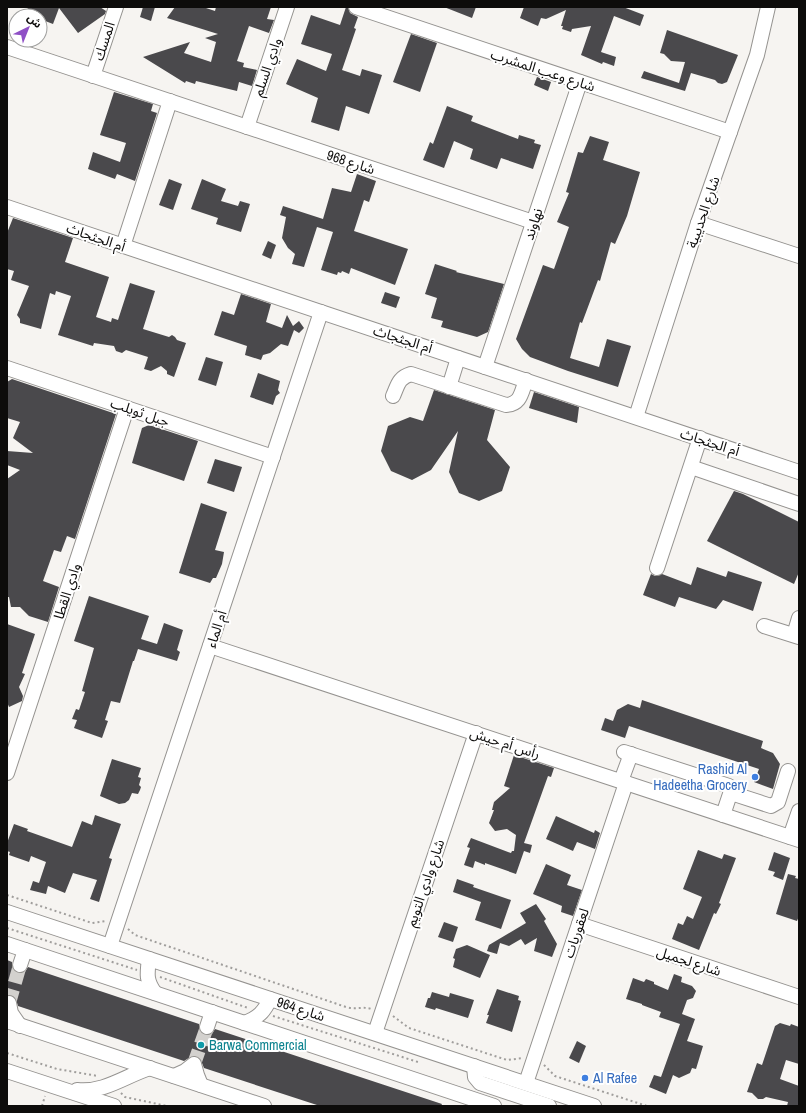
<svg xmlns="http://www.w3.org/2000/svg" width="806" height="1113" font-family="'Archivo Narrow','Noto Sans Arabic',sans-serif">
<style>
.building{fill:#4a494c}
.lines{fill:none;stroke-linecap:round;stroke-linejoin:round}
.minor-tunnel{stroke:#d3d1ce;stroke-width:14;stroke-dasharray:14 7;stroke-linecap:butt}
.minor-casing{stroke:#959390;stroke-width:16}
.path{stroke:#a09e9c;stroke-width:2;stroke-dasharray:2 3;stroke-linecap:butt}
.minor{stroke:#fff;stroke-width:14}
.shop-dot{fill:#3f7fe0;stroke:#fff;stroke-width:1.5}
.culture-dot{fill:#0f9aa8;stroke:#fff;stroke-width:1.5}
.labels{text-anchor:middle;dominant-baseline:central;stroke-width:4;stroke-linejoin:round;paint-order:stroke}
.street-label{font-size:14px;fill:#0d0c0b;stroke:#fff}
.shop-label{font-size:14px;fill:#366cbe;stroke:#fff;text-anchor:end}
.culture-label{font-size:14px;fill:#0d838f;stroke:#fff;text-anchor:start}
</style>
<rect width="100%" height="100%" fill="#f6f4f1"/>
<g class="building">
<path d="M27,7H100L106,11L105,14L78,33L59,8L53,24L40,19V16H31Z"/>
<path d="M143,7H155L151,21L140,17Z"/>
<path d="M175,7H203L215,11L216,7H271L267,19L274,20L269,33L249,26L237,61L244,63L243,67L257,70L252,86L239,82L237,91L196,81L195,84L186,81L185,83L143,57L190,42L184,53L211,62L216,42L205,38L218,34L167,18Z"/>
<path d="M346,7H348L350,13L358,17L354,28L356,29L342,70L360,76L362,69L382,75L369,114L346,106L339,131L311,122L318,98L286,84L297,59L326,71L332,54L301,44L311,15L340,25Z"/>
<path d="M444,7H476L472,18Z"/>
<path d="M524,7H623L644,15L640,26L614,16L601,52L616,57L614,66L603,62L602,64L581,55L591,26L572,29L571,32L562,29L563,26H561L566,10L546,19L541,18L538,26L520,18Z"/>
<path d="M667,30L738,55L727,82L722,84L718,83L715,80L691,73L685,91L641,78L644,71L679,83L685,62L671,61L664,54L660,53Z"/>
<path d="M411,34L437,43L420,92L393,82Z"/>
<path d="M537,77L551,82L548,91L534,85Z"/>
<path d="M114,92L153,104L151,111L157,113L135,181L117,174L115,179L88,169L93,152L120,162L126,143L100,135Z"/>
<path d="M447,106L473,116L471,121L518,139L519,135L535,140L534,143L541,145L533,169L501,158L497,169L470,159L473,149L454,141L444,168L423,160L430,142L433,144Z"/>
<path d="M590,136L609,142L603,160L640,172L627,216L615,244L611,242L600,281L598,280L582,323L580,322L570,358L599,367L607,339L631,346L618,387L568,371L530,357L522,349L516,339L543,265L554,269L569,227L557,222L569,193L566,192L578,152L583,153Z"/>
<path d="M357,174L376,181L369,202L364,200L354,231L408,249L395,285L351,268L349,274L342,271L341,273L338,272L337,275L321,270L333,232L317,227L304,267L292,264L295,254L288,248L282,238L286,217L280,215L283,206L323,219L332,188L351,192Z"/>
<path d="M169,179L182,184L173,210L159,205Z"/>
<path d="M202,179L226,189L221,201L238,206L240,201L250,204L241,232L216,224L218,218L191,209Z"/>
<path d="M13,218L73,238L65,262L109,277L96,317L111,322L112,318L118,320L130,283L155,291L143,329L169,337L172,335L175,337L177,340L186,343L174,377L167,374V371L161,366L151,371L144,369L148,357L126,350L122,353L116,351L114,346L94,343L93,346L58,335L71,296L56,291L55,295L50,293L41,329L20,323V319L17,315L29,286L11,280L14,271L7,269V233Z"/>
<path d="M268,241L276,245L271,259L262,255Z"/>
<path d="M435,264L457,271L456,272L504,284L488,332L477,337L441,327L443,321L431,318L437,298L425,294Z"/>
<path d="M385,292L400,297L396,308L381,303Z"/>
<path d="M241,294L271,304L266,322L282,328L287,315L293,326L299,321L304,328L299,333L294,330L288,346L281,344L270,353L263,355L261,360L245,355L247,346L214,335L222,311L234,315Z"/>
<path d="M206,357L223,362L216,386L198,380Z"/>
<path d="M258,373L280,381L278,390L280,393L276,396L273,405L250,397Z"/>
<path d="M12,379L116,414L75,539L67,536L61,552L54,550L43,581L59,587L48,622L29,616L20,607H11L9,597H7V479L20,470L7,465V451L33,453L13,438L20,422L7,418V382Z"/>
<path d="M434,390L495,410L487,440L510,467L502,491L479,501L459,493L449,472L458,431L431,470L412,480L391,471L381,451L388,426L410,417L423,421Z"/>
<path d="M534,392L579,407L577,423L529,408Z"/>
<path d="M149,425L198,441L184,481L132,463L142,428Z"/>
<path d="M215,459L242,467L234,492L207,483Z"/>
<path d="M734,491L743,494L799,522V572L794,584L707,541Z"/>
<path d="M201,503L227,512L215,550L224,552L222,564L216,578H213L210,583L179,573Z"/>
<path d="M697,567L726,577L728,571L762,582L753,611L723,600L716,609L679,597L675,607L643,595L651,574L655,576L662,574L691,585Z"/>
<path d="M89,596L149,616L141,639L157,644L164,623L183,630L177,650L180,652L177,661L138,649L134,661H133L120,703L111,701L105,720L108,721L102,738L74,728L77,720L72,719L76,709L79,710L85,692L82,691L94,648L74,641Z"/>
<path d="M7,624L35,634L22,673L25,674L19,687L23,696L22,701L9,707L7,702Z"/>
<path d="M642,700L763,741L761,748L773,753L780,764L773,789L754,782L759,769L629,726L625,738L601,730L605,718L613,721L617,710L628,704L640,708Z"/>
<path d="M514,755L554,768L551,777L548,776L524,843L532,845L530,853L524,851L516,874L485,863V865L475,861L473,868L464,865L470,848L467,847L471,838L511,853L512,851H514L516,835L507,829L495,831L489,823L494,810H492L494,802L510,788L504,786Z"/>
<path d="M112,759L141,768L138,777L141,778L139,785L141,787L140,790L138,794L132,793L129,800L125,803L119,804L100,796Z"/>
<path d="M95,815L121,824L109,858L112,859L99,902L90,899L97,880L73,873L65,893L48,886L46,894L30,890L33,881L39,883L46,862L31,856L29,862L9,855L10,852L7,851V843L14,824L28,829L27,831L72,847L82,821L92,825Z"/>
<path d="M556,816L594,833L595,830L600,833L595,849L577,842L573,851L546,839Z"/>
<path d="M698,850L722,859L724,854L736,858L719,903L721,904L716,914L714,913L699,950L672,939L678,923L683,925L687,916L693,919L702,897L683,889Z"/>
<path d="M774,852L790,858L783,880L773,876L775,872L768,870Z"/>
<path d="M546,864L571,875L567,885L582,890L573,916L561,912L562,906L533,894Z"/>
<path d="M788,874L796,876L795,878L799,879V916L797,921L776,914Z"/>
<path d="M457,879L474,885L473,887L511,900L501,929L475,920L481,902L453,892Z"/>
<path d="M536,904L546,919L544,921L557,944L552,957L534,951L537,938L525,945L521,939L509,946L500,943L497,954L487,951L489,945L526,923L520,913Z"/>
<path d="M444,922L458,927L453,942L438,937Z"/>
<path d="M467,945L490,955L480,978L453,967L455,959L453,958L456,949Z"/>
<path d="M7,960L12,962V966L13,970L18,973L25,972L28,967L199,1024V1028L200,1032L205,1035L212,1034L215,1029L442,1104L441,1106H320L204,1068L200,1058L196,1056H192L184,1061L18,1006L15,997L11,995H7Z"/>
<path d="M674,974L682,977L681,982L692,986L696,991L693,998L687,1000L682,1014L695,1019L687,1041L703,1046L696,1069L692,1068L690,1073L679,1078L673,1075L666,1094L649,1087L654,1075L661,1077L680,1024L659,1017L661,1012L642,1005V1004L626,999L633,978L644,982L646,979L654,982V984L668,990Z"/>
<path d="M497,989L519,996L518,1000L521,1001L512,1032L486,1023L489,1015H487Z"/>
<path d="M432,992L449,997L450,993L474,1000L468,1018L436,1008L435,1010L425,1007L428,998H430Z"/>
<path d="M780,1023L790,1026L791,1024L799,1027V1064L786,1060L780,1079L799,1086V1106H787L788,1102L766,1097L763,1099H758L752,1093L747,1092L757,1063L762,1065L775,1026Z"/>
<path d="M577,1041L586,1046L579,1063L569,1058Z"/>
</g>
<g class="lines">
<g class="minor-tunnel">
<path d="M9,1003L20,965"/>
<path d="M194,1064L207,1027"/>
</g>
<g class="minor-casing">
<g id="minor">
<path d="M356,7L730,132"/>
<path d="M7,47L533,222"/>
<path d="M93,76L116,7"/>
<path d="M247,127L287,7"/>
<path d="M7,207L799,472"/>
<path d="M698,223L799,256"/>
<path d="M123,246L170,101"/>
<path d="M485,367L580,82"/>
<path d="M7,368L273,457"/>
<path d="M449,387L458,358"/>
<path d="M393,396C398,385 398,378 411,374L506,405C521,404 521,393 526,380"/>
<path d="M636,417L698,223L757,55L768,7"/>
<path d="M691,467L799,504"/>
<path d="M657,568L700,438"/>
<path d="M764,626L799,637"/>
<path d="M794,635L799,618"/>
<path d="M210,646L799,840"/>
<path d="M624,752L729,786L731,791L723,815"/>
<path d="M7,773L127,408"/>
<path d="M621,781L631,754"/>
<path d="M731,793L771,806L778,802L788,771"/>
<path d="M790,837L799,811"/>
<path d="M7,912L594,1106"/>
<path d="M579,924L799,997"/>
<path d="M7,944L494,1106"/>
<path d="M110,946L321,312"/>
<path d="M149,959C147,974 146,981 155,993"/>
<path d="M20,965L25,950"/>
<path d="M9,1003L11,1013L20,1026"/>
<path d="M7,1021L264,1106"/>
<path d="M244,1023C258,1018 264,1012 270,999"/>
<path d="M207,1027L212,1012"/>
<path d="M375,1033L476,733"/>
<path d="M474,1066L475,1077L480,1083L549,1106"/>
<path d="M7,1071L114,1106"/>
<path d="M174,1076L185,1071L194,1064L197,1075L201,1085"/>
<path d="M526,1083L626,783"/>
<path d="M77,1090C104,1093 125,1076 150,1068"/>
</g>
</g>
<g class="path">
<path d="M7,895L92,923L107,921"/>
<path d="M7,928L137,970"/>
<path d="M128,929L135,935L346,1007C356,1010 362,1006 372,1009"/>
<path d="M160,977L248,1008"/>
<path d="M273,1016L418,1062"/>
<path d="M393,1016L409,1028L507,1060L523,1058"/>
<path d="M7,1053L57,1069L98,1076"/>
<path d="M544,1065L555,1076L647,1106"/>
<path d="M121,1093L125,1097L167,1106"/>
<path d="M42,1106L45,1096"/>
</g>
<use href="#minor" class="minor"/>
</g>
<g class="shop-dot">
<circle cx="755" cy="777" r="4"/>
<circle cx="585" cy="1078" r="4"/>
</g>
<circle class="culture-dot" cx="201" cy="1045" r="4"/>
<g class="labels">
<g class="street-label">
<text transform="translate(104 41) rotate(-72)">المسك</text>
<text transform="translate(267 67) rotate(-71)">وادي السلم</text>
<text transform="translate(543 70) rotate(18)">شارع وعب المشرب</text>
<text transform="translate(351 162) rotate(18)">شارع 968</text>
<text transform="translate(703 212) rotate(-71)">شارع الحديبية</text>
<text transform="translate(533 224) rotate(-72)">نهاوند</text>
<text transform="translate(96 237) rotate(19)">أم الجثجاث</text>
<text transform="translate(403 339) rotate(18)">أم الجثجاث</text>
<text transform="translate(140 412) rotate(19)">جبل ثويلب</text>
<text transform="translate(710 442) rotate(18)">أم الجثجاث</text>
<text transform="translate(67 591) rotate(-72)">وادي القطا</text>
<text transform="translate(216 629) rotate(-72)">أم الماء</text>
<text transform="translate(505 743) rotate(18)">رأس أم حيش</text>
<text transform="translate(425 883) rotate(-71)">شارع وادي التويم</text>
<text transform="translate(576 933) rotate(-71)">لعقوريات</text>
<text transform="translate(689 961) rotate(18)">شارع لجميل</text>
<text transform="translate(301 1009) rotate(18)">شارع 964</text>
</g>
<g class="shop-label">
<text x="747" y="769">Rashid Al<tspan x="747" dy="16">Hadeetha Grocery</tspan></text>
<text x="593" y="1078" text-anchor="start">Al Rafee</text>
</g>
<g class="culture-label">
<text x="209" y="1045">Barwa Commercial</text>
</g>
</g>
<rect width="806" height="1113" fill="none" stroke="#0d0c0b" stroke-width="16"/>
<g transform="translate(28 28) rotate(43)"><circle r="19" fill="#ffffff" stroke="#9e9e9d"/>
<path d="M0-3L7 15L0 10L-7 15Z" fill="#8f50c6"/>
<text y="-6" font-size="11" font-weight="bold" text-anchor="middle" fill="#0d0c0b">ش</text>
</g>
</svg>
